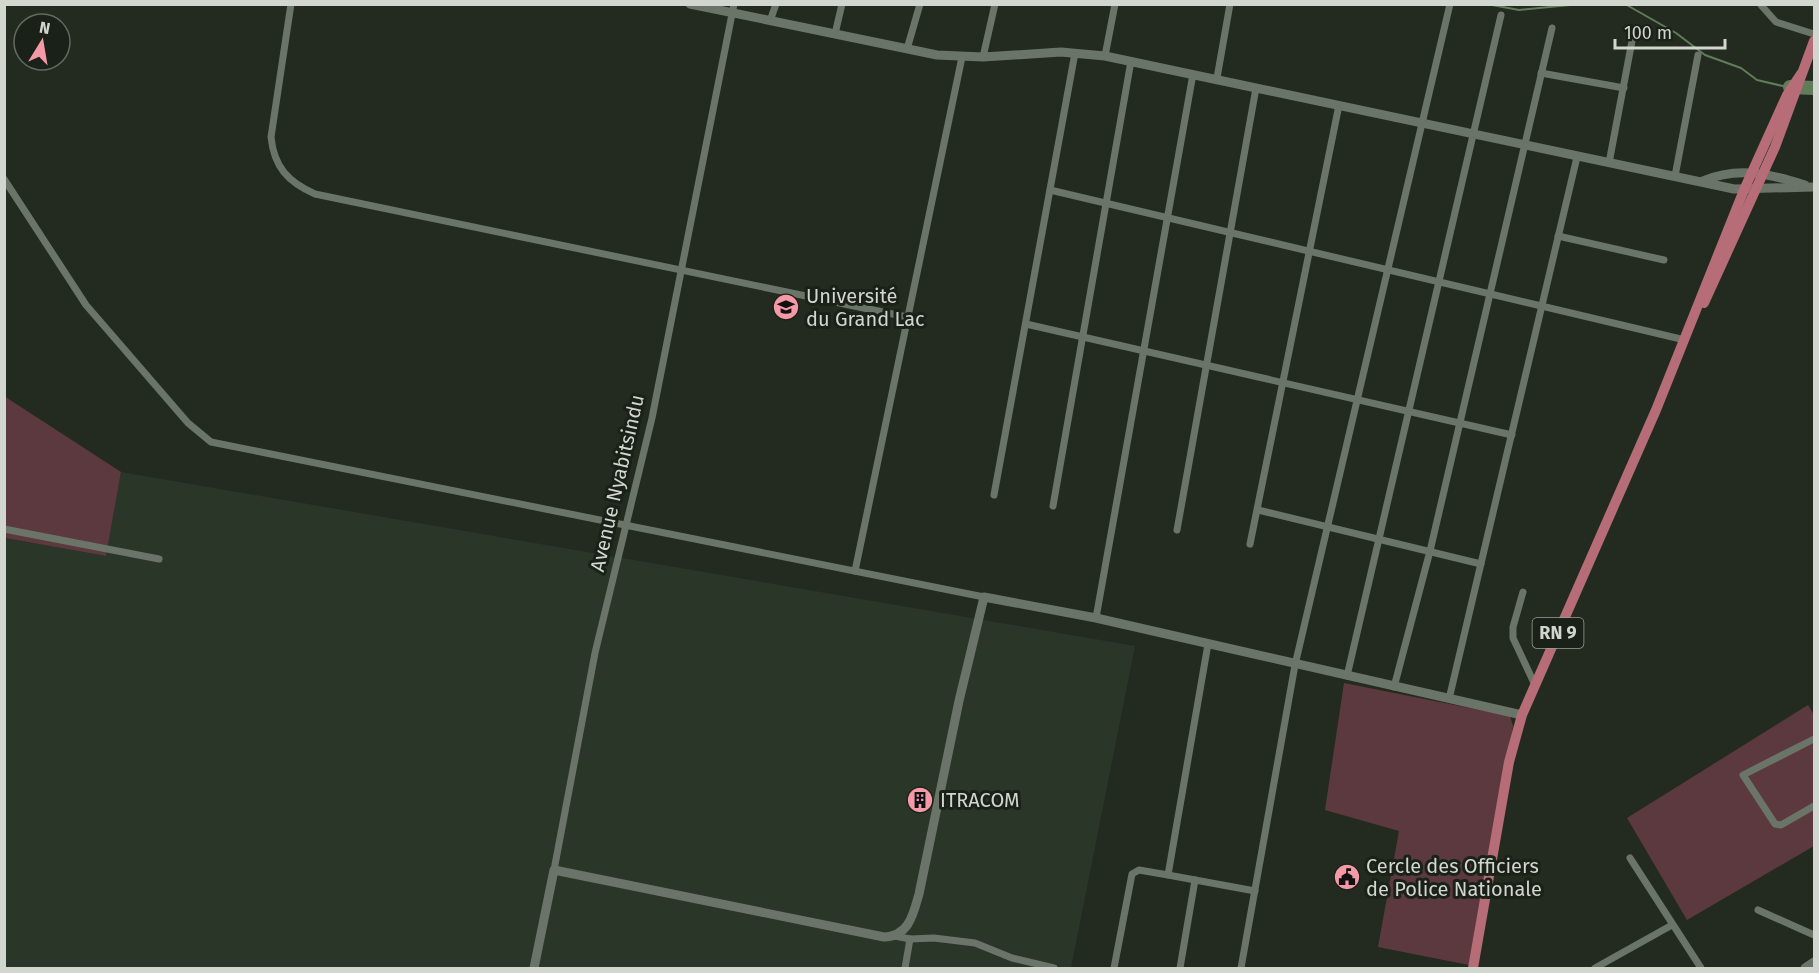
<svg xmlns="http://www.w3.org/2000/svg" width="1819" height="973" font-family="'Fira Sans',sans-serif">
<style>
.built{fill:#2a3627}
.green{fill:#5c393e}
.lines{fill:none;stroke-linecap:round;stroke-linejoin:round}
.stream{stroke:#617c59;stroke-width:2}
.river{stroke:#617c59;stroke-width:14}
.street{stroke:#6b7468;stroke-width:7}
.secondary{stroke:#6b7468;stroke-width:9}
.primary{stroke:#b76d77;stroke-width:10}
.labels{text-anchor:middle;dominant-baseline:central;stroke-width:6;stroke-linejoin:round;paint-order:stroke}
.shield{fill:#1a2118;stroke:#9aa098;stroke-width:1.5}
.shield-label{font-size:18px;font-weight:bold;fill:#d1d6cf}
.poi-label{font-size:20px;fill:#d1d6cf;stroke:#1a2118;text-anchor:start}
.street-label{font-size:20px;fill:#d1d6cf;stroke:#1a2118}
</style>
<rect width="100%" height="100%" fill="#232b21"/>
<path class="built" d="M121,472L1135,646L1071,968H5L4,538L106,556Z"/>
<g class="green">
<path d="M4,396L121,472L106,556L5,538Z"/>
<path d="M1344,683L1510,716L1513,726L1474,966L1378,947L1399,831L1325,810Z"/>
<path d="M1808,705L1814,715V846L1687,920L1627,818Z"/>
</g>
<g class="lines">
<g class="stream">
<path d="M1487,4L1519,10L1580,4"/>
<path d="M1625,4L1676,33L1705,55L1741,68L1757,80L1787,87"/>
</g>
<path class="river" d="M1790,87L1814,88"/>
<g class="street">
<path d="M291,4L271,137C274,167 288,182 315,194L907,317"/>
<path d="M1760,4L1776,22L1814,34"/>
<path d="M770,21L776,4"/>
<path d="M835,34L842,4"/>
<path d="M907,49L920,4"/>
<path d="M1105,56L1115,4"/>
<path d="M983,57L995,4"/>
<path d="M1541,73L1624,88"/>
<path d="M1217,78L1230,4"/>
<path d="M1609,163L1632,41"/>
<path d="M1675,176L1698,55"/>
<path d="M4,179L86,305L188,423L211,442L984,597"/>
<path d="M1050,190L1685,340"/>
<path d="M1558,236L1664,260"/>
<path d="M1026,324L1512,435"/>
<path d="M994,495L1075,53"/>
<path d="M1053,506L1131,61"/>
<path d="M1258,510L1481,564"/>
<path d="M4,529L159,559"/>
<path d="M1177,530L1256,88"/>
<path d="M1250,544L1339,105"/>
<path d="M855,571L962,57"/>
<path d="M1523,592L1513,627V638L1535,685"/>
<path d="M1096,618L1193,74"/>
<path d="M1347,676L1501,15"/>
<path d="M1394,687L1430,551L1552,28"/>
<path d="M1449,699L1577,157"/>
<path d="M1814,739L1743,775L1775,824L1781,825L1814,806"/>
<path d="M1630,858L1701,968"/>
<path d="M554,870L595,653L652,418L734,4"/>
<path d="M1168,875L1255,891"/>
<path d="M1758,910L1814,935"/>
<path d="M895,936L910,939L905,968"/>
<path d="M910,939L934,938L975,943L1012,958L1054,968"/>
<path d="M1114,968L1132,874L1139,870L1168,875L1208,644"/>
<path d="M1180,968L1195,880"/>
<path d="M1241,968L1295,665L1450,4"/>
<path d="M1595,968L1672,925"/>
</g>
<g class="secondary">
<path d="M690,4L937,55L983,57L1061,52L1105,56L1734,189L1814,187"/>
<path d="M1703,181C1738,166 1770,174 1805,185"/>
<path d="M534,968L554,870L884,937C909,936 913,915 919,894L959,701L984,597L1096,618L1522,715"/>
<path d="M1805,968L1814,962"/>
</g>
<g class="primary">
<path d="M1704,303L1775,147L1814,41"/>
<path d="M1473,968L1509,762L1522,715L1656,410L1744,190L1787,95L1801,74"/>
</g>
</g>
<defs>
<g id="university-disc" transform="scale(1.35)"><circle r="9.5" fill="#f49aa7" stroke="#1a2118"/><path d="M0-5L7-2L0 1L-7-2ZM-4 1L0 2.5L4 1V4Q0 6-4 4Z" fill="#111"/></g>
<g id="building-disc" transform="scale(1.35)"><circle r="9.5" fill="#f49aa7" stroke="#1a2118"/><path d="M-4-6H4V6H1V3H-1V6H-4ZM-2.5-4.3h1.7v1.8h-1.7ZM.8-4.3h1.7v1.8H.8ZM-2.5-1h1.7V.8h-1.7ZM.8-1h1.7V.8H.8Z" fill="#111"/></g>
<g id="civic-disc" transform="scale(1.35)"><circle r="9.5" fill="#f49aa7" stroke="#1a2118"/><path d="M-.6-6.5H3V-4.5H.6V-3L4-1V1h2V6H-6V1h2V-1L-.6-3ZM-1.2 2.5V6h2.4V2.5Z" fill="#111"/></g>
</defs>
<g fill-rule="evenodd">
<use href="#university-disc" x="786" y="307"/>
<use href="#building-disc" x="920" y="800"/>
<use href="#civic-disc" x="1347" y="877"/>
</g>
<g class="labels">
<rect class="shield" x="1532.5" y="618" width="51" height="30" rx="4.5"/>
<g class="shield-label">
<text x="1558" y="633">RN 9</text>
</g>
<g class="poi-label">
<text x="806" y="296">Université<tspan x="806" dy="23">du Grand Lac</tspan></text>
<text x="940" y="800">ITRACOM</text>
<text x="1366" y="866">Cercle des Officiers<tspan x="1366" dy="23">de Police Nationale</tspan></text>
</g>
<g class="street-label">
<text transform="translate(617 483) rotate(-77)">Avenue Nyabitsindu</text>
</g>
</g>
<rect width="1819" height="973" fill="none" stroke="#d1d6cf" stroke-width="12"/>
<g transform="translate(42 42) rotate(11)"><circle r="28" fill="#1a2118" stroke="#636961" stroke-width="1.5"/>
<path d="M0-4.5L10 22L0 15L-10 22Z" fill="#f49aa7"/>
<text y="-9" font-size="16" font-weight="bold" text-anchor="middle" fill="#d1d6cf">N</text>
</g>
<path d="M1615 39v9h110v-9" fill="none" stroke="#d1d6cf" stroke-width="3"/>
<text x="1624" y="39" font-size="18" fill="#d1d6cf" stroke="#1a2118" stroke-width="4.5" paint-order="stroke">100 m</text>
</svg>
